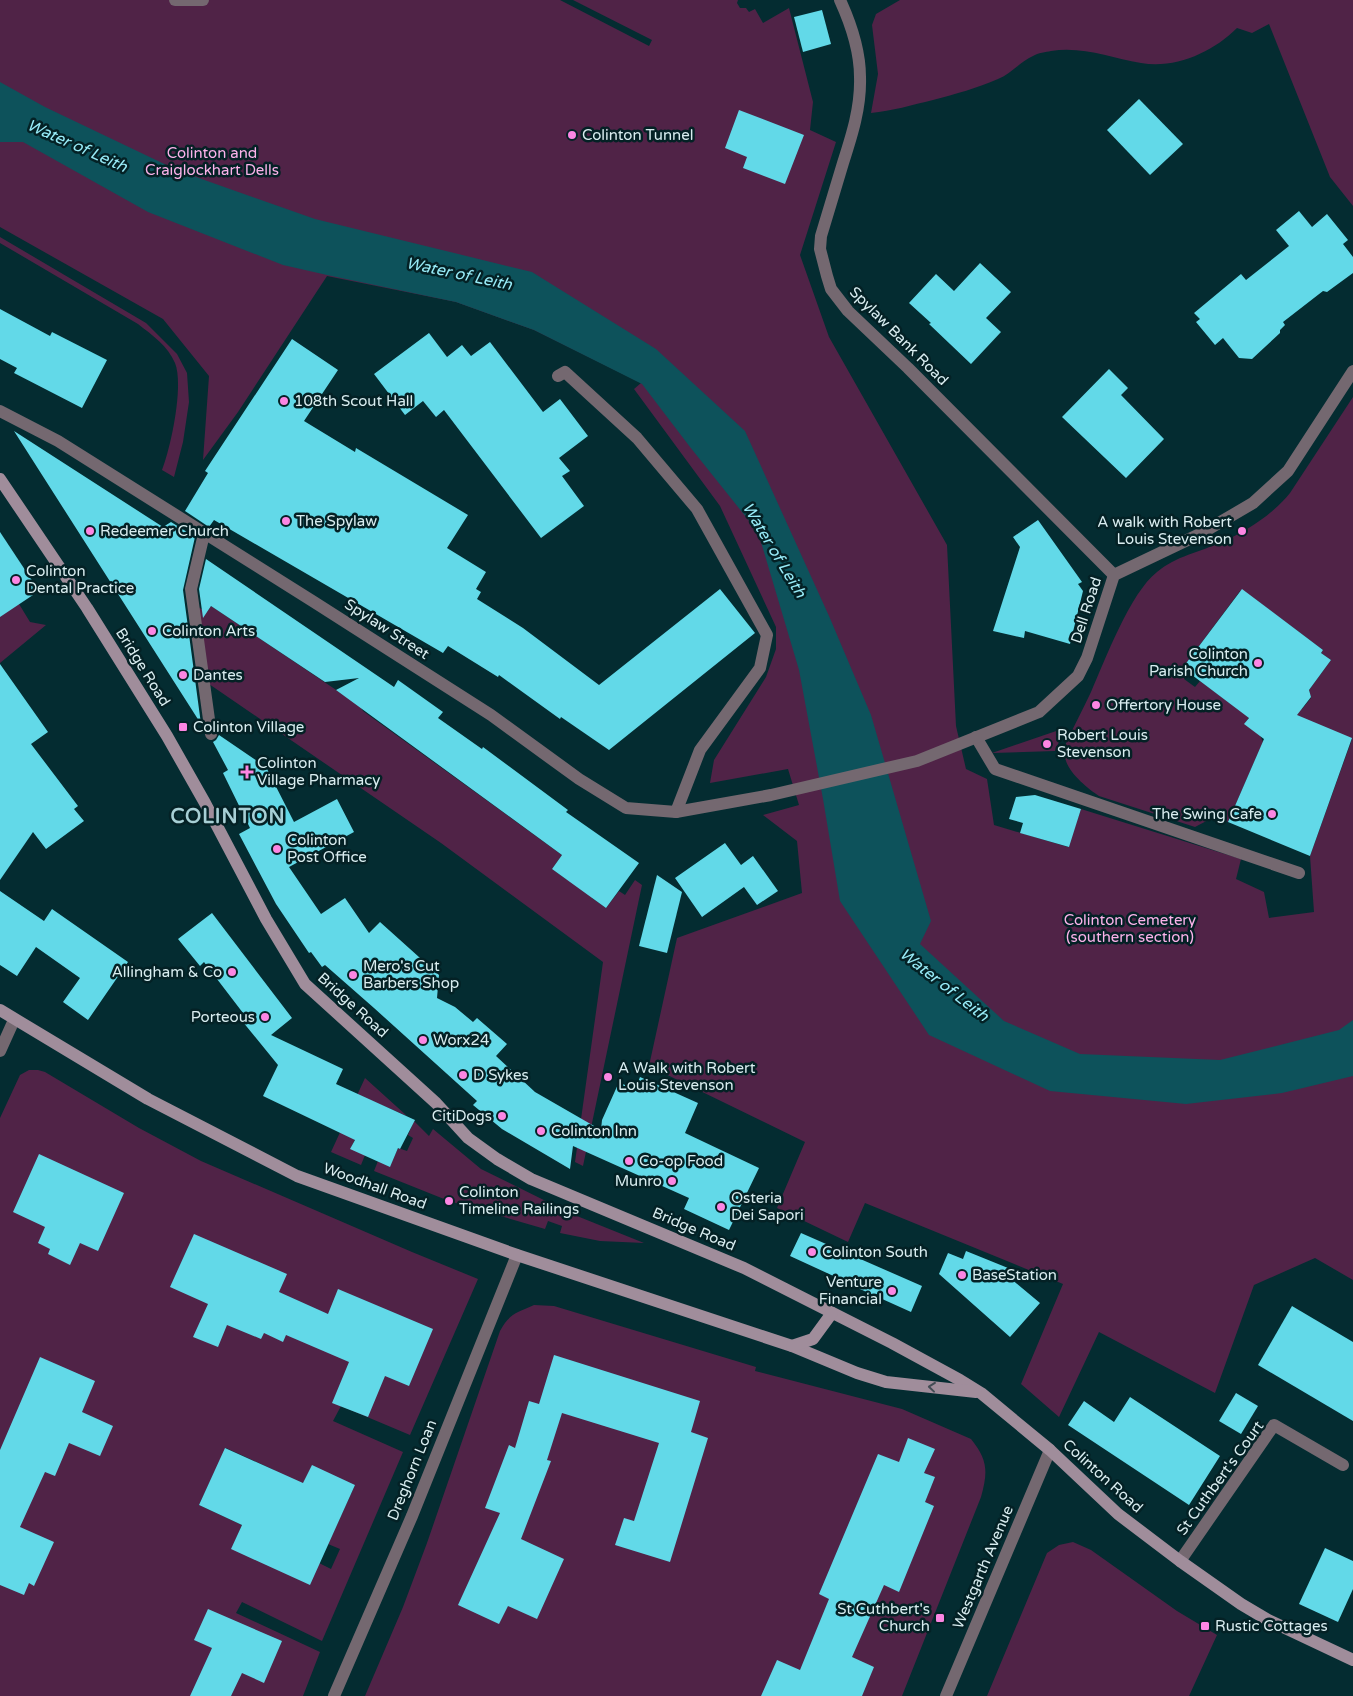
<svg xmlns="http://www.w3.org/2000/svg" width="1353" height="1696" font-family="'Varela Round',sans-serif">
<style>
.green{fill:#502347;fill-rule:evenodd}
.water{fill:#0d525b}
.building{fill:#62d9e8}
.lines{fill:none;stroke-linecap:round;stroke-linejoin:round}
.lane{stroke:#746870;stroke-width:12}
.street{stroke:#746870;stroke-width:12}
.secondary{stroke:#a08d9b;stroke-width:12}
.oneway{stroke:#424c54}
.poi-dot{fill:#fc86e3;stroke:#042125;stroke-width:2}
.labels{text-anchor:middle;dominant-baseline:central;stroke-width:5;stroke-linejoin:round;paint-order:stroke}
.poi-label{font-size:15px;fill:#d9edf0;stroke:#042125;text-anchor:start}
.park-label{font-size:15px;fill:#fcb2ea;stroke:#042125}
.street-label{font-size:15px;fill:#d9edf0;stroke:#042125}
.water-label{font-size:16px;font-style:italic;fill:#97ebf7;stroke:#042125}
.district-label{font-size:20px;font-weight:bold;letter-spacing:1px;fill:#a7cfd5;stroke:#042125}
</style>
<rect width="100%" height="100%" fill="#042c31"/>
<g class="green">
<path d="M0,0H560L649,46L652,40L573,0H738L737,3L740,8H746L749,12L755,9L763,23L789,8L813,102L810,130L836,142L800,255L829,337L947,545L956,726L966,769L987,779L994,825L1068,847L1081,809L1241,859L1236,879L1264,892L1269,918L1314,912L1310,856L1352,739L1288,718L1295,709H1302L1311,698L1309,690L1331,660L1321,653L1323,650L1252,597L1240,591L1184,666L1190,670L1184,679L1195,687L1200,681L1249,717L1245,724L1260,735L1263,742L1228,822L1216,816L1195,827L1099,796C1087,788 1066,771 1065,756C1064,752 1066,747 1066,743C1074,726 1083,709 1091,692C1105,660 1130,593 1157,572C1176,556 1200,552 1222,542C1247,531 1273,514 1290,493L1353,397V1280L1315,1258L1254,1285L1215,1393L1099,1332L1059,1417L1021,1384L1063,1284L865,1203L848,1242L777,1208L805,1142L649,1066L677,938L802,893L797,841L763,815L799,805L788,769L710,783L714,760L766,677L776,649V627L720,506L634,389L641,383L534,330L456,302L327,276L238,412L203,460L209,376L163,319L0,227Z"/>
<path d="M900,0H1353V206L1330,177L1269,24L1252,33L1237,28C1213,52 1176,69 1141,63C1111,58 1083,46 1051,51C1046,52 1038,53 1033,56C1021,61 1011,74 998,79C977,88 956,94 933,100C912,105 892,111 871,113L878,74L872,25L876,14Z"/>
<path d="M0,237L146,323L177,354L187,373L189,402L183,442L174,477L162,470C171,447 184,385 175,363C168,346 152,335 138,324L0,243Z"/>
<path d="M19,604L30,622L46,625L0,663V608Z"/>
<path d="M196,606L207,612L211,606L360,706L363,711L562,855L552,869L566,879L600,886L592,898L606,908L619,891L625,895L635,880L642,885L583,1166L575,1162L603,962L441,843L209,684Z"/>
<path d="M1065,728L1055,751L992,753Z"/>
<path d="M29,1070H38L45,1072L139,1128L201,1161L412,1252L478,1279L410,1435L341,1406L333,1421L403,1452L322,1641L242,1602L236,1613L320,1652L303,1696H0V1118L20,1075ZM226,1448L274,1470L293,1507L355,1485L328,1544L340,1549L331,1569L319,1563L232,1548L242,1525L199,1505Z"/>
<path d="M365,1078L407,1116L372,1101L351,1148L365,1155L361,1165L331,1152Z"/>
<path d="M414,1121L429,1136L433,1129L481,1169L572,1214L644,1243L600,1241L560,1233L562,1226L548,1221L545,1229L449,1201L374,1171L378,1161L390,1166L398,1148L407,1151L413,1138L408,1135Z"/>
<path d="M534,1305L554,1306L756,1367L755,1371L902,1409L971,1439C988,1460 988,1472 981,1497L902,1696H365L403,1607L427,1543L500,1331C509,1314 516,1313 534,1305Z"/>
<path d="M1073,1542L1091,1550L1177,1611L1217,1635L1189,1696H987L1047,1553L1059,1545Z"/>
</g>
<path class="water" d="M0,82L45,107L179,171L315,219L532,272L656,349L745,431L829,616L871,715L931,921L920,944L1004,1021L1080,1054L1220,1060L1339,1030L1353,1020V1076L1282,1093L1186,1104L1050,1091L929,1035L840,901L823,799L799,670L758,532L690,447L642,384L534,330L456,302L327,275L283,265L148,212L23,142H0Z"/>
<g class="building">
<path d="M822,10L831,44L803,52L794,17Z"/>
<path d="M1139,99L1183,144L1150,175L1107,130Z"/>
<path d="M739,110L804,135L785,184L743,168L747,157L725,148Z"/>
<path d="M1299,211L1312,227L1327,214L1348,240L1343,244L1353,257V273L1327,292L1323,291L1283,322L1285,325L1280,330V333L1252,359L1239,358L1223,338L1215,345L1196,322L1200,319L1194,313L1241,274L1246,280L1289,246L1276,230Z"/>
<path d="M980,263L1011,292L986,318L1001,332L971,364L929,324L931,323L909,303L936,274L954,291Z"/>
<path d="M0,309L50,336L52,332L107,360L82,408L14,373L17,368L0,359Z"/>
<path d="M429,333L447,357L462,345L471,356L490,342L543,412L560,399L588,436L559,458L570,471L562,476L584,506L541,538L444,410L436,417L423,401L405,415L374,374Z"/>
<path d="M292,339L338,370L304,421L355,452L356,448L468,515L447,548L486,572L476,589L481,592L477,599L523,628L599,685L720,589L755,633L609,750L561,717L560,719L499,675L498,677L448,646L443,653L214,520L209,527L185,511L208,473L205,471Z"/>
<path d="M1109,369L1128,388L1121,395L1164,439L1126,478L1062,417Z"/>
<path d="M14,431L163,527L171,522L195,537L183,590L201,724Z"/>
<path d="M1038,520L1082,582L1078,584L1083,591L1070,644L1025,631L1024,638L993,631L1020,547L1013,537Z"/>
<path d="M0,532L39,591L0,617Z"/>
<path d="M206,559L394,687L398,680L443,712L438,718L482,749L483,747L568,810L566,812L639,863L606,908L552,869L562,855L336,690L359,678L325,682L211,606L203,618L199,589Z"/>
<path d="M1242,589L1323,650L1321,653L1331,660L1309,690L1311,697L1297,715L1352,738L1310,856L1228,822L1264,739L1244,724L1249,718L1188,672L1190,670L1184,666Z"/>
<path d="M0,664L48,732L31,744L78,806L74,809L84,821L46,849L33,832L0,880Z"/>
<path d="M219,735L266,767L294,822L337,799L354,832L289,867L321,914L345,898L369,933L380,922L439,975L437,998L455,1007L473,1022L477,1018L507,1044L496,1056L535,1092L601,1130L602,1120L619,1082L635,1090L640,1077L698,1103L685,1133L759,1168L729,1230L684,1209L689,1198L573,1146L570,1169L502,1129L473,1105L477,1101L374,1008L325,965L322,967L311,952L309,953L276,904L239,834L250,828L223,773L228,770L213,742L216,740Z"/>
<path d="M1035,795L1081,809L1069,847L1020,833L1023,823L1009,819L1016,797Z"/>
<path d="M725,843L741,865L753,856L778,891L757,905L744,887L702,917L675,878Z"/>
<path d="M657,875L682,892L667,953L639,946Z"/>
<path d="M0,891L44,921L52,909L128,962L88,1020L63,1002L80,978L36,947L17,976L0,965Z"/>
<path d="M212,913L292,1018L271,1035L343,1069L336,1084L415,1120L400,1149L398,1148L390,1167L350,1149L355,1140L263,1096L278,1065L238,1016L243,1013L204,962L200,966L178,939Z"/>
<path d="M39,1154L124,1193L98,1251L80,1243L70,1265L48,1254L50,1249L38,1243L45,1227L13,1212Z"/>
<path d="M801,1233L922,1286L911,1312L840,1280V1279L790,1256Z"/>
<path d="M194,1234L287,1274L279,1292L328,1314L338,1289L433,1329L409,1386L385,1376L368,1417L332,1403L349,1362L286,1335L283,1342L264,1333L261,1339L227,1325L218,1347L193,1337L208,1304L170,1287Z"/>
<path d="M966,1251L1008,1268L1004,1273L1040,1303L1010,1337L939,1274L948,1253L963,1259Z"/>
<path d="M1292,1306L1353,1342V1421L1258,1365Z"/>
<path d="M554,1355L700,1401L691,1432L708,1438L670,1562L615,1545L624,1518L634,1521L659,1443L562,1413L547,1460L551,1461L521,1539L564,1559L537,1619L508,1606L499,1624L458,1605L500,1513L485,1508L509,1445L515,1448L529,1401L539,1404Z"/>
<path d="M40,1357L95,1381L82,1412L113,1426L100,1456L69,1443L55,1476L45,1472L20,1527L54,1542L34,1586L29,1583L24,1595L0,1585V1450Z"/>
<path d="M1236,1393L1258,1406L1241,1434L1219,1421Z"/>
<path d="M1130,1397L1220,1456L1189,1505L1068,1425L1084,1401L1114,1422Z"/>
<path d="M908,1438L935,1449L924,1473L935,1477L925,1502L934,1506L899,1592L884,1585L852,1657L874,1667L862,1696H761L777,1660L800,1670L829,1599L819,1594L878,1454L899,1462Z"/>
<path d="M225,1448L303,1483L312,1465L355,1485L310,1585L231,1549L242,1525L199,1505Z"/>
<path d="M1325,1548L1353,1561V1589L1338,1622L1299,1604Z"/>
<path d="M208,1609L282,1641L264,1683L242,1673L231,1696H190L212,1648L194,1640Z"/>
</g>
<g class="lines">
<g class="lane">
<path d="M175,0H203"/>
<path d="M558,376L565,372L637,438L697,509L767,635L760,668L700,750L676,812"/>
<path d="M204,534L191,589L211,734"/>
<path d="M976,737L995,769L1299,873"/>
</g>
<g class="street">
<path d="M840,0C851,24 860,50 860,77C861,107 852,135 843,163C836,187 828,212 821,236L820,249L827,276L831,289L848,311L908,368L1114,575"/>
<path d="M0,411L58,441L314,602L491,715L579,779L626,808L676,812L771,795L917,761L1039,712L1078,676L1087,658L1114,575L1200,534L1253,503L1288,471L1353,371"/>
<path d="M0,1051L14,1020"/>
<path d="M1180,1561L1274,1425L1343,1465"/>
<path d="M334,1696L412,1516L517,1255"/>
<path d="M946,1696L1050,1450"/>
</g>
<g class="secondary">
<path d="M0,479L87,608L167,736L205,803L266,919L305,984L436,1103L468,1138L497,1159L531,1179L744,1268L892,1343L960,1380L981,1393L1050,1450L1118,1514L1180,1561L1241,1604L1268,1620L1353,1660"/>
<path d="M0,1010L148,1099L297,1176L517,1255L792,1346L857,1373L886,1382L976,1392"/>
<path d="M792,1346L813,1339L832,1313"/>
</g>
</g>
<defs><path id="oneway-chevron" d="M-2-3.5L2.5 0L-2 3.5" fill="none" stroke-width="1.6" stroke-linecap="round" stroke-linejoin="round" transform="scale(1.25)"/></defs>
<use class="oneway" href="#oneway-chevron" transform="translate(932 1387) rotate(-174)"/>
<g class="poi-dot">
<circle cx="572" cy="135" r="5"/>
<circle cx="284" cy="401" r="5"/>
<circle cx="286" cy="521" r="5"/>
<circle cx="90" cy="531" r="5"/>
<circle cx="1242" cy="531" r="5"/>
<circle cx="16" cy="580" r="5"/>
<circle cx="152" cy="631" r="5"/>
<circle cx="1258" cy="663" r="5"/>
<circle cx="183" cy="675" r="5"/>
<circle cx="1096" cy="705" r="5"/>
<rect x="178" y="722" width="10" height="10" rx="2.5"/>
<circle cx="1047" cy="744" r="5"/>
<path d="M244.5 764.5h5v5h5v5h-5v5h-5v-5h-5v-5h5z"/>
<circle cx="1272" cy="814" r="5"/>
<circle cx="277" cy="849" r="5"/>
<circle cx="232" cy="972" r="5"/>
<circle cx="353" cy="975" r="5"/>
<circle cx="265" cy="1017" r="5"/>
<circle cx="423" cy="1040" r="5"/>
<circle cx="463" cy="1075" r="5"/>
<circle cx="608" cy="1077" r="5"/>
<circle cx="502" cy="1116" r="5"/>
<circle cx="541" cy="1131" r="5"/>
<circle cx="629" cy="1161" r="5"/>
<circle cx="672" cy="1181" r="5"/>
<circle cx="449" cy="1201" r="5"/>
<circle cx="721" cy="1207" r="5"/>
<circle cx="812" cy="1252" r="5"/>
<circle cx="962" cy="1275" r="5"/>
<circle cx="892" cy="1291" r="5"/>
<rect x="935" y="1613" width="10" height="10" rx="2.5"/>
<rect x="1200" y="1621" width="10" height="10" rx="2.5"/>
</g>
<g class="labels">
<g class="poi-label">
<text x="582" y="135">Colinton Tunnel</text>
<text x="294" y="401">108th Scout Hall</text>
<text x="296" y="521">The Spylaw</text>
<text x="1232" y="522" text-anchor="end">A walk with Robert<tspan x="1232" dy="17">Louis Stevenson</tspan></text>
<text x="100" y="531">Redeemer Church</text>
<text x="26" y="571">Colinton<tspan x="26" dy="17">Dental Practice</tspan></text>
<text x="162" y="631">Colinton Arts</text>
<text x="1248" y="654" text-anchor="end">Colinton<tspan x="1248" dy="17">Parish Church</tspan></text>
<text x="193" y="675">Dantes</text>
<text x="1106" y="705">Offertory House</text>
<text x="193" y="727">Colinton Village</text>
<text x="1057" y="735">Robert Louis<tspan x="1057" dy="17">Stevenson</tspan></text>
<text x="257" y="763">Colinton<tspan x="257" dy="17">Village Pharmacy</tspan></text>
<text x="1262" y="814" text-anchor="end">The Swing Cafe</text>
<text x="287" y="840">Colinton<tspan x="287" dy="17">Post Office</tspan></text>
<text x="363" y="966">Mero's Cut<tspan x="363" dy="17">Barbers Shop</tspan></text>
<text x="222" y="972" text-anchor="end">Allingham &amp; Co</text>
<text x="255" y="1017" text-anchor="end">Porteous</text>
<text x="433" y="1040">Worx24</text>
<text x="618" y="1068">A Walk with Robert<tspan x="618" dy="17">Louis Stevenson</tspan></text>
<text x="473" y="1075">D Sykes</text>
<text x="492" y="1116" text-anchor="end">CitiDogs</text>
<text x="551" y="1131">Colinton Inn</text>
<text x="639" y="1161">Co-op Food</text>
<text x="662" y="1181" text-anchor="end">Munro</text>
<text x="459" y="1192">Colinton<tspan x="459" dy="17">Timeline Railings</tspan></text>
<text x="731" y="1198">Osteria<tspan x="731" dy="17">Dei Sapori</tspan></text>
<text x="822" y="1252">Colinton South</text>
<text x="972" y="1275">BaseStation</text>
<text x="882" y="1282" text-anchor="end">Venture<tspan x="882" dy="17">Financial</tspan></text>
<text x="930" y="1609" text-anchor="end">St Cuthbert's<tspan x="930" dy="17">Church</tspan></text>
<text x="1215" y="1626">Rustic Cottages</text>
</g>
<g class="park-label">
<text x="212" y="153">Colinton and<tspan x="212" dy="17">Craiglockhart Dells</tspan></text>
<text x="1130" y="920">Colinton Cemetery<tspan x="1130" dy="17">(southern section)</tspan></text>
</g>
<g class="street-label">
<text transform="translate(899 336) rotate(45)">Spylaw Bank Road</text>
<text transform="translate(1086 610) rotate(-72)">Dell Road</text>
<text transform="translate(387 629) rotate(33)">Spylaw Street</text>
<text transform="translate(143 667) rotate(58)">Bridge Road</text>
<text transform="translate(353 1005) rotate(42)">Bridge Road</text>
<text transform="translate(375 1186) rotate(20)">Woodhall Road</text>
<text transform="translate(694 1229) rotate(23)">Bridge Road</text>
<text transform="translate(412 1470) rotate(-68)">Dreghorn Loan</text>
<text transform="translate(1103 1476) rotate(42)">Colinton Road</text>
<text transform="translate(1220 1478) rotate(-54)">St Cuthbert's Court</text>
<text transform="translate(983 1567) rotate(-67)">Westgarth Avenue</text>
</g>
<g class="water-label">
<text transform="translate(77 146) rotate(24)">Water of Leith</text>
<text transform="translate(459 274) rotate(12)">Water of Leith</text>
<text transform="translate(774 550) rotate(59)">Water of Leith</text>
<text transform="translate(944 985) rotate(38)">Water of Leith</text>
</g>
<g class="district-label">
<text x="228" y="817">COLINTON</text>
</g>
</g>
</svg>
